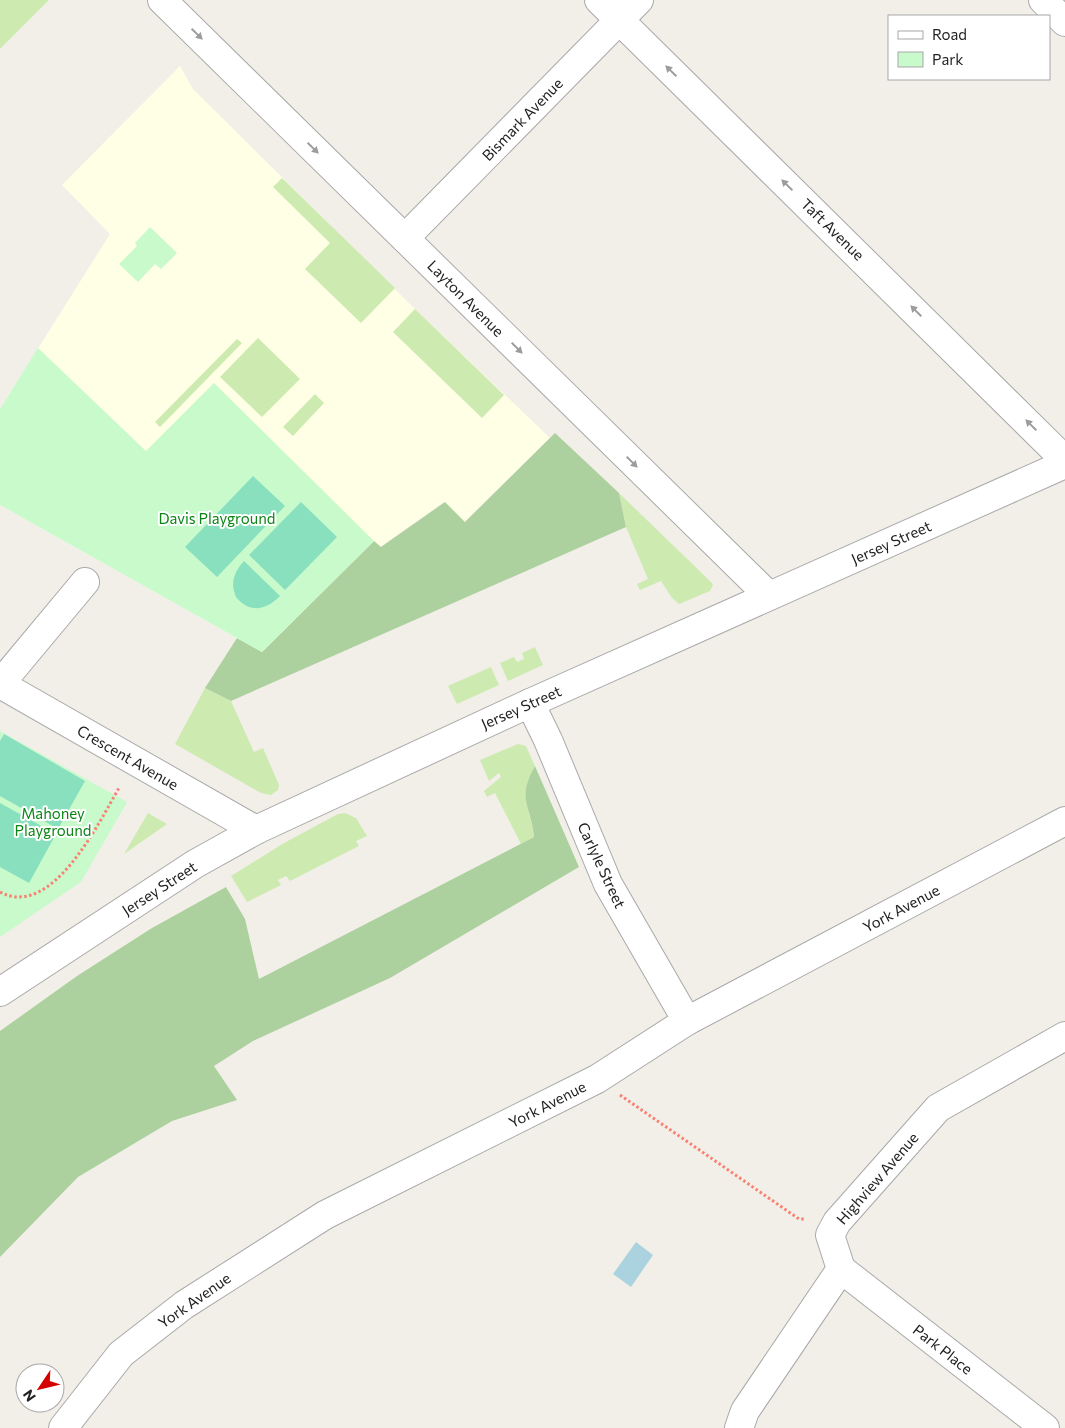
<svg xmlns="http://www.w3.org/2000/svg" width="1065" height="1428" font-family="Commissioner,sans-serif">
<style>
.education{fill:#ffffe5}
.grass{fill:#cdebb0}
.forest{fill:#add19e}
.park{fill:#c8facc}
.pitch{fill:#88e0be}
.water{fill:#aad3df}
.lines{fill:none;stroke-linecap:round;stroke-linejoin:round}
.minor-casing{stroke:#a9a9a9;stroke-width:30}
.path{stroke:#fa8072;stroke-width:3;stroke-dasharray:2.5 2.5;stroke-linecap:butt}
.minor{stroke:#fff;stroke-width:28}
.oneway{fill:#9c9c9c}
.labels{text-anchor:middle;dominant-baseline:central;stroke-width:4;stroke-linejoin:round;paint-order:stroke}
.street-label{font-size:15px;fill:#222;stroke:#fff}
.park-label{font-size:15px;fill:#0c8416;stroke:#fff}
</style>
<rect width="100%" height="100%" fill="#f2efe9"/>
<path class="education" d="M180,66L193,89L415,309L550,438L464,522L444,502L380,547L375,541L262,652L0,505V409L110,234L62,185Z"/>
<g class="grass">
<path d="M0,0H49L0,49Z"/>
<path d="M282,178L395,288L361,323L305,269L330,243L273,187Z"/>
<path d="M415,309L504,395L482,418L393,332Z"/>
<path d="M258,338L300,379L262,417L220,377Z"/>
<path d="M237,339L242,343L160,427L155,422Z"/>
<path d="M315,394L324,403L293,436L283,427Z"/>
<path d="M619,493L711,582L713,585L710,591L679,604L672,598L661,581L640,590L637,584L648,579L626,527Z"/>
<path d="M535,647L543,665L508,681L500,663L514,657L517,662L524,659L522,653Z"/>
<path d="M491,667L499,685L457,704L448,686Z"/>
<path d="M205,688L231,701L254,752L263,748L279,785L278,790L271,795L261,793L175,744Z"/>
<path d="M518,744L526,746L535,766C517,798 530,805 534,837L521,844L495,793L487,797L484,791L501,777L499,773L489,781L480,760Z"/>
<path d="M148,813L167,824L124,854Z"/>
<path d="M345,813L356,818L367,836L356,841L359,846L290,881L286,876L278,880L281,885L247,902L231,876L284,843L338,814Z"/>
</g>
<g class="forest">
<path d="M555,433L619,493L626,527L231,701L205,688L237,638L262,652L374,541L381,547L445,502L465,522Z"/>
<path d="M535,766L579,867L390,978L253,1041L214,1066L237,1100L172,1121L78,1177L0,1257V1031L77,976L152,928L226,887L245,919L259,979L534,837C531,805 516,799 535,766Z"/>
</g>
<g class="park">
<path d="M150,227L177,253L161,269L155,264L138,282L119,264L137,246L135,243Z"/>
<path d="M38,348L146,451L214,383L374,541L262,652L0,505V409Z"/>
<path d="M0,731L127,802L81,882L0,937Z"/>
</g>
<g class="pitch">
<path d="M253,476L285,506L217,577L185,547Z"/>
<path d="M301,502L337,537L285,590L249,555Z"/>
<path d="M244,561L280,596C266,610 250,614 236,597C230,583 234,572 244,561Z"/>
<path d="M4,734L85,781L58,829L0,796V741Z"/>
<path d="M0,803L56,834L29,883L0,867Z"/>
</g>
<path class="water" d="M636,1242L653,1255L631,1287L613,1274Z"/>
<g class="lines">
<g class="minor-casing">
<g id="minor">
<path d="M162,0L769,596"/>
<path d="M599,0L1065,460"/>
<path d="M1043,0L1065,22"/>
<path d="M405,238L639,0"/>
<path d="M0,684L256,830"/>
<path d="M0,684L85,582"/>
<path d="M530,703L548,740L608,884L687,1021"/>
<path d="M0,992L195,864L256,830L530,703L1065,464"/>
<path d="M841,1269L1045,1428"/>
<path d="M63,1428L121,1354L184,1305L325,1215L597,1079L687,1021L1065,821"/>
<path d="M739,1428L745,1411L841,1269L830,1235L837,1222L938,1108L1065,1036"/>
</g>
</g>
<g class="path">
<path d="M0,892C52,920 99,822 119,788"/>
<path d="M620,1095L799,1219H804"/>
</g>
<use href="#minor" class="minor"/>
</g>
<defs><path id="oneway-solid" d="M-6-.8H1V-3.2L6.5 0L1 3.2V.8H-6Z" transform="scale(1.25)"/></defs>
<g class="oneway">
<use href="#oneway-solid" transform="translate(197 34) rotate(44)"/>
<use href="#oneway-solid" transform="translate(671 71) rotate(-136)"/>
<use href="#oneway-solid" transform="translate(313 148) rotate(44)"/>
<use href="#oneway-solid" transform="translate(787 185) rotate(-136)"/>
<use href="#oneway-solid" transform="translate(916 311) rotate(-135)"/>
<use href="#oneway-solid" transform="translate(517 348) rotate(45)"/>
<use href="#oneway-solid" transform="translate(1031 425) rotate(-135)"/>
<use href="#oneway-solid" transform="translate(632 462) rotate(45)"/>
</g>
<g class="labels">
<g class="street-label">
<text transform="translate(522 119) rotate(-46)">Bismark Avenue</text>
<text transform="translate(833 229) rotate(44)">Taft Avenue</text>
<text transform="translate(466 298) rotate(45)">Layton Avenue</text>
<text transform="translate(891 542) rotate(-24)">Jersey Street</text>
<text transform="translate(521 707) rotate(-24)">Jersey Street</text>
<text transform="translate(128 757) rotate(30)">Crescent Avenue</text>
<text transform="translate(602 865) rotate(65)">Carlyle Street</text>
<text transform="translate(159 888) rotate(-33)">Jersey Street</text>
<text transform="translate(901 908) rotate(-28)">York Avenue</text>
<text transform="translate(547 1104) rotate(-27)">York Avenue</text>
<text transform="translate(877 1178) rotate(-49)">Highview Avenue</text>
<text transform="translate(194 1300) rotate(-35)">York Avenue</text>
<text transform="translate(943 1349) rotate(38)">Park Place</text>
</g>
<g class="park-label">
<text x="217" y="518">Davis Playground</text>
<text x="53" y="813">Mahoney<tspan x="53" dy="17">Playground</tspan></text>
</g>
</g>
<rect x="888" y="15" width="162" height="65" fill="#ffffff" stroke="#a7a7a7"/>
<rect x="898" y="31" width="25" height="8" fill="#ffffff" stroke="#a7a7a7"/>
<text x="932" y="40" font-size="15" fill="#222222">Road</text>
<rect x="898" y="52" width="25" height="15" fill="#c8facc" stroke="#a7a7a7"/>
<text x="932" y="65" font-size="15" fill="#222222">Park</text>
<g transform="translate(40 1388) rotate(235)"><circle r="24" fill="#ffffff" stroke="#a7a7a7"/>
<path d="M0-4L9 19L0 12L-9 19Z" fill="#d40000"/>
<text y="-8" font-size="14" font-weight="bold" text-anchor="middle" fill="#222222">N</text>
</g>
</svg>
